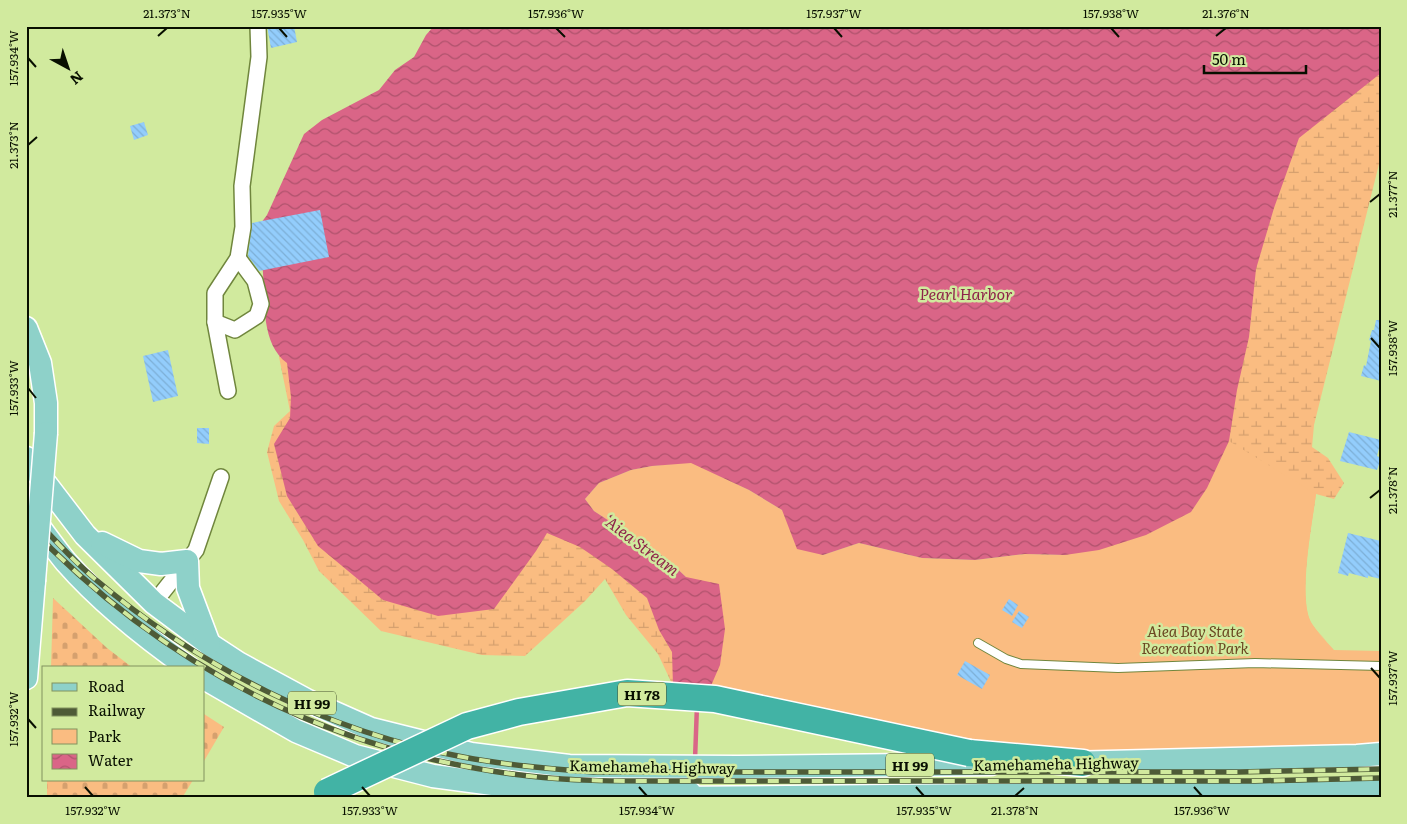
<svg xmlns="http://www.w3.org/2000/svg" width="1407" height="824" font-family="Literata,serif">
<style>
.wetland{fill:url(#wetland-marsh)}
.cemetery{fill:url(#cemetery-stones)}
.park{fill:#fabc81}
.water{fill:url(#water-waves)}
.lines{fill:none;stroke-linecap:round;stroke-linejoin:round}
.stream{stroke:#da6587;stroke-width:4.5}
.building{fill:url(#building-back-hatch)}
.lane-casing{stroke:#70863d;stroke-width:10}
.street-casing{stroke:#70863d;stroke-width:18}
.primary-casing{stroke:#fff;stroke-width:25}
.highway-casing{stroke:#fff;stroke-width:29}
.lane{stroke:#fff;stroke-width:8}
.street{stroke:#fff;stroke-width:15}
.primary{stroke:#8ed1c9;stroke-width:22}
.highway{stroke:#42b3a5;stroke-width:26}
.rail-casing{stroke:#4e5b37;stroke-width:5.5}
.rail{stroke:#d1ea9e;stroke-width:4;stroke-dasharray:11;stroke-linecap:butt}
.primary-bridge-casing{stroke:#fff;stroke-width:25;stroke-linecap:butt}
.highway-bridge-casing{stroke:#fff;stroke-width:29;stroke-linecap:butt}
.primary-bridge{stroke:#8ed1c9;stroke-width:22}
.highway-bridge{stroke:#42b3a5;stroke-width:26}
.ticks{fill:none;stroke:#080f00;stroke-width:2}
.labels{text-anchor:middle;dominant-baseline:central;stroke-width:5;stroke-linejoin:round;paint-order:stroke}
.shield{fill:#d1ea9e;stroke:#44512f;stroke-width:1}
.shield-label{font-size:14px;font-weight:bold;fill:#080f00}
.park-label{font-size:15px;font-style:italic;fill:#6b4722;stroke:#d1ea9e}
.street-label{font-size:15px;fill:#080f00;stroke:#d1ea9e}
.water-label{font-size:16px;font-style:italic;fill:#8e244a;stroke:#d1ea9e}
.neatline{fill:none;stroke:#080f00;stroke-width:2}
.ticks-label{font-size:12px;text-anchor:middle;fill:#080f00}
</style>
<defs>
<pattern id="wetland-marsh" width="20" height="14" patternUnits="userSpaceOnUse" patternTransform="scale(1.25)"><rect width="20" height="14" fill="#fabc81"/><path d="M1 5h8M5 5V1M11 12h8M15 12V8" fill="none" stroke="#d5a06e"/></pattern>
<pattern id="cemetery-stones" width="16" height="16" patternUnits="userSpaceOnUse" patternTransform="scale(1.25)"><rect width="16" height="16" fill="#fabc81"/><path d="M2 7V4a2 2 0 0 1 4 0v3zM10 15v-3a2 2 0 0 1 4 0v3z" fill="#d5a06e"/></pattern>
<pattern id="water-waves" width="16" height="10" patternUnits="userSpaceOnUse" patternTransform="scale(1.25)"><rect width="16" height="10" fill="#da6587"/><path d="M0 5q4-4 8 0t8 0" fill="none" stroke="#af526c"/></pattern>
<pattern id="building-back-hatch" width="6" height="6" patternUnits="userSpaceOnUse" patternTransform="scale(1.25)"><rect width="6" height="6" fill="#93cdfc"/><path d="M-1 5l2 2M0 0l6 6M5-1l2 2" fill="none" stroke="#7dafd6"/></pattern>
</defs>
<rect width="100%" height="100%" fill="#d1ea9e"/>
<g class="wetland">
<path d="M1381,46V156L1314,425L1312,447L1328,458L1344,483L1334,499L1316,494C1312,527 1298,591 1310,621C1313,628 1322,635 1327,642L1183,490L1282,149Z"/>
<path d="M285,347L528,522L573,534L674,616L673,686L658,654L626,615L605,579L585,601L525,656L482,655L381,631L319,571L303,540L279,501L267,452L274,426L290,411L279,357Z"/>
</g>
<g class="cemetery">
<path d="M53,598L107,648L133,668H51Z"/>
<path d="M204,714L224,727L204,761Z"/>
<path d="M47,780H193L182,798H47Z"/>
</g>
<path class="park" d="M1229,441L1316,494C1312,523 1298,598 1311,622C1317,632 1326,641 1334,650L1381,651V743L1219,754L1036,750L961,737L871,719L680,693L686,577L667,559L594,511L585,499L599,483L631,470L652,466L691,462L749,490L782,510L823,555L859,543L922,558L975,560L1025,554L1065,555L1222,456Z"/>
<path class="water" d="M434,26H1381V73L1299,138L1274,208L1256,269L1249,337L1237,390L1229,441L1207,488L1191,512L1146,535L1099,550L1065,555L1025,554L975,560L922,558L859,543L823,555L797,549L782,510L749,490L691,463L652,466L631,470L599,483L585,499L594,511L667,559L686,577L719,584L725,629L720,665L710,688L673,686L672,652L659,630L647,598L612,569L580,547L547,533L536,551L494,609L438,616L383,600L318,546L287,496L274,444L290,418L291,397L287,363C261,344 265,302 263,273C262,258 259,242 258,227L267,215L304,134L322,120L379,90L395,70L414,57L426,35Z"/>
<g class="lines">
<path class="stream" d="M695,760L697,705"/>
</g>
<g class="building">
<path d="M267,26H294L297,42L271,48Z"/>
<path d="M144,122L148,135L134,140L130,126Z"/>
<path d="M320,210L329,257L259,271L248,256L252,223Z"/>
<path d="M1376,320H1381V381L1361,376L1364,365L1366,366L1371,341L1369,340L1372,330H1374Z"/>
<path d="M168,350L178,396L153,402L143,356Z"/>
<path d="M197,428H209V444L197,443Z"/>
<path d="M1349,432L1381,440L1377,456L1381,458L1377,470L1340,461Z"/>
<path d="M1348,533L1381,541V579L1368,576V578L1349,573L1348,576L1338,573Z"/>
<path d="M1009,599L1018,605L1012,616L1002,610Z"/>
<path d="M1019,611L1029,617L1022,628L1012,622Z"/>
<path d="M965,661L990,675L982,689L957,675Z"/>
</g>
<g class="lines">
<g class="lane-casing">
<path id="lane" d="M978,643L1006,659L1021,664L1118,668L1255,663L1381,666"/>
</g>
<g class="street-casing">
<g id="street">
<path d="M215,322L235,330L257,316L261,304L255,281L238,258"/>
<path d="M228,391L215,322V293L238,258L243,227L242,186L259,57L258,26"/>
<path d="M154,603L196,550L221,477"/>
</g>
</g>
<g class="primary-casing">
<g id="primary">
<path d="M26,328L40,363L46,403V433"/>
<path d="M26,458L85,535L154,603L209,644L238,663L308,701L371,729L471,754L569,766L737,767L991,764"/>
<path d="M26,509C39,526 52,545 66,562C101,602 145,637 189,668"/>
<path d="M102,543L139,561L161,564L187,561L188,588L209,644"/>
<path d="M26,678L34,581"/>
<path d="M204,678L296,731L355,756L433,776L514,787L690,793"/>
<path d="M1065,763L1357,756L1381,754"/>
<path d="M674,798L1316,792L1381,790"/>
</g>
</g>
<g class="highway-casing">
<path id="highway" d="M969,753L1083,763"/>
</g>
<use href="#lane" class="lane"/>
<use href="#street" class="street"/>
<use href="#primary" class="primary"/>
<use href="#highway" class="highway"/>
<g class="rail-casing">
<g id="rail">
<path d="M26,509C48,533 70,558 95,579C199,667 328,732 463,757C506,765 550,769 594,772H1239L1381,769"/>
<path d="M26,523C161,666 333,754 529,776C571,781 614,781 657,781H1255L1381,778"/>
</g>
</g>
<use href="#rail" class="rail"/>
<g class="primary-bridge-casing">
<path id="primary-bridge" d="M34,581L46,433"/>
</g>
<g class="highway-bridge-casing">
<path id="highway-bridge" d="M327,792L467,726L519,712L627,693L715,699L969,753"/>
</g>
<use href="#primary-bridge" class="primary-bridge"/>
<use href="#highway-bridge" class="highway-bridge"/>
</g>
<path class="ticks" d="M279,28L287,37M556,28L565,37M834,28L842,37M1111,28L1119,37M158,36L167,28M1216,36L1226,28M28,58L36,67M28,145L37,137M1370,202L1380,194M1371,338L1380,348M28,388L36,398M1370,498L1380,490M1371,668L1380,678M28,719L36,728M85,787L93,796M362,787L370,796M639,787L647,796M916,787L924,796M1194,787L1202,796M1015,796L1024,788"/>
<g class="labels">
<g class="shield">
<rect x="618" y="682.5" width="48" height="23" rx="4"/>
<rect x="288" y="691.5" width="48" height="23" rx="4"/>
<rect x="886" y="753.5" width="48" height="23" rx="4"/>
</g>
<g class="shield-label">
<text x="642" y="694">HI 78</text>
<text x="312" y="703">HI 99</text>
<text x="910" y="765">HI 99</text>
</g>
<g class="park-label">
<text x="1195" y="630">Aiea Bay State<tspan x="1195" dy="17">Recreation Park</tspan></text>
</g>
<g class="street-label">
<text transform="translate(1056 763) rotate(-1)">Kamehameha Highway</text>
<text transform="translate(652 766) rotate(1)">Kamehameha Highway</text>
</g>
<g class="water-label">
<text x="966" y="293">Pearl Harbor</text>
<text transform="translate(643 545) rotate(37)">ʻAiea Stream</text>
</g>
</g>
<rect width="1407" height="824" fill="none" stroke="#d1ea9e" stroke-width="55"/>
<rect x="42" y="666" width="162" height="115" fill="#d1ea9e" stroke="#81925f"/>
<rect x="52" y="683" width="25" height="8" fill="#8ed1c9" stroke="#81925f"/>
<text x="88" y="692" font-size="15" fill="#080f00">Road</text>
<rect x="52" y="708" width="25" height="8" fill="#4e5b37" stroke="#81925f"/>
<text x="88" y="716" font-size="15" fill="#080f00">Railway</text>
<rect x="52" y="729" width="25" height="15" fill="#fabc81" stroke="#81925f"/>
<text x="88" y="742" font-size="15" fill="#080f00">Park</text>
<rect x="52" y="754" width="25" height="15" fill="url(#water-waves)" stroke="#81925f"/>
<text x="88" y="766" font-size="15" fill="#080f00">Water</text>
<g transform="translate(68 68) rotate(140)" stroke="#d1ea9e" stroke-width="4" paint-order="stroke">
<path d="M0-4L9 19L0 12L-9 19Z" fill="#080f00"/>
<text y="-8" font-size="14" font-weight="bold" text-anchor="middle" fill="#080f00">N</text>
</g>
<path d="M1204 65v8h102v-8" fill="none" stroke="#080f00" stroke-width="2.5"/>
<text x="1212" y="65" font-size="15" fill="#080f00" stroke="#d1ea9e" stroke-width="4" paint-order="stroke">50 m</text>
<rect x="28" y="28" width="1352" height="768" class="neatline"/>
<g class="ticks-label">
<text x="167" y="18">21.373°N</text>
<text x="279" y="18">157.935°W</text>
<text x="556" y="18">157.936°W</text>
<text x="834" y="18">157.937°W</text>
<text x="1111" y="18">157.938°W</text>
<text x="1226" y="18">21.376°N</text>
<text transform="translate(14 58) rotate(-90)" y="4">157.934°W</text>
<text transform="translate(14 145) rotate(-90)" y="4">21.373°N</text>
<text transform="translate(1393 194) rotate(-90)" y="4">21.377°N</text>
<text transform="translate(1393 348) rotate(-90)" y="4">157.938°W</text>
<text transform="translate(14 388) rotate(-90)" y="4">157.933°W</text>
<text transform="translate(1393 490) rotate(-90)" y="4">21.378°N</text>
<text transform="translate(1393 678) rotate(-90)" y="4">157.937°W</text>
<text transform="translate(14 719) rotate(-90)" y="4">157.932°W</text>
<text x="93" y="815">157.932°W</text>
<text x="370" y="815">157.933°W</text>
<text x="647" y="815">157.934°W</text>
<text x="924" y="815">157.935°W</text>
<text x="1015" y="815">21.378°N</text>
<text x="1202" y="815">157.936°W</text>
</g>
</svg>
